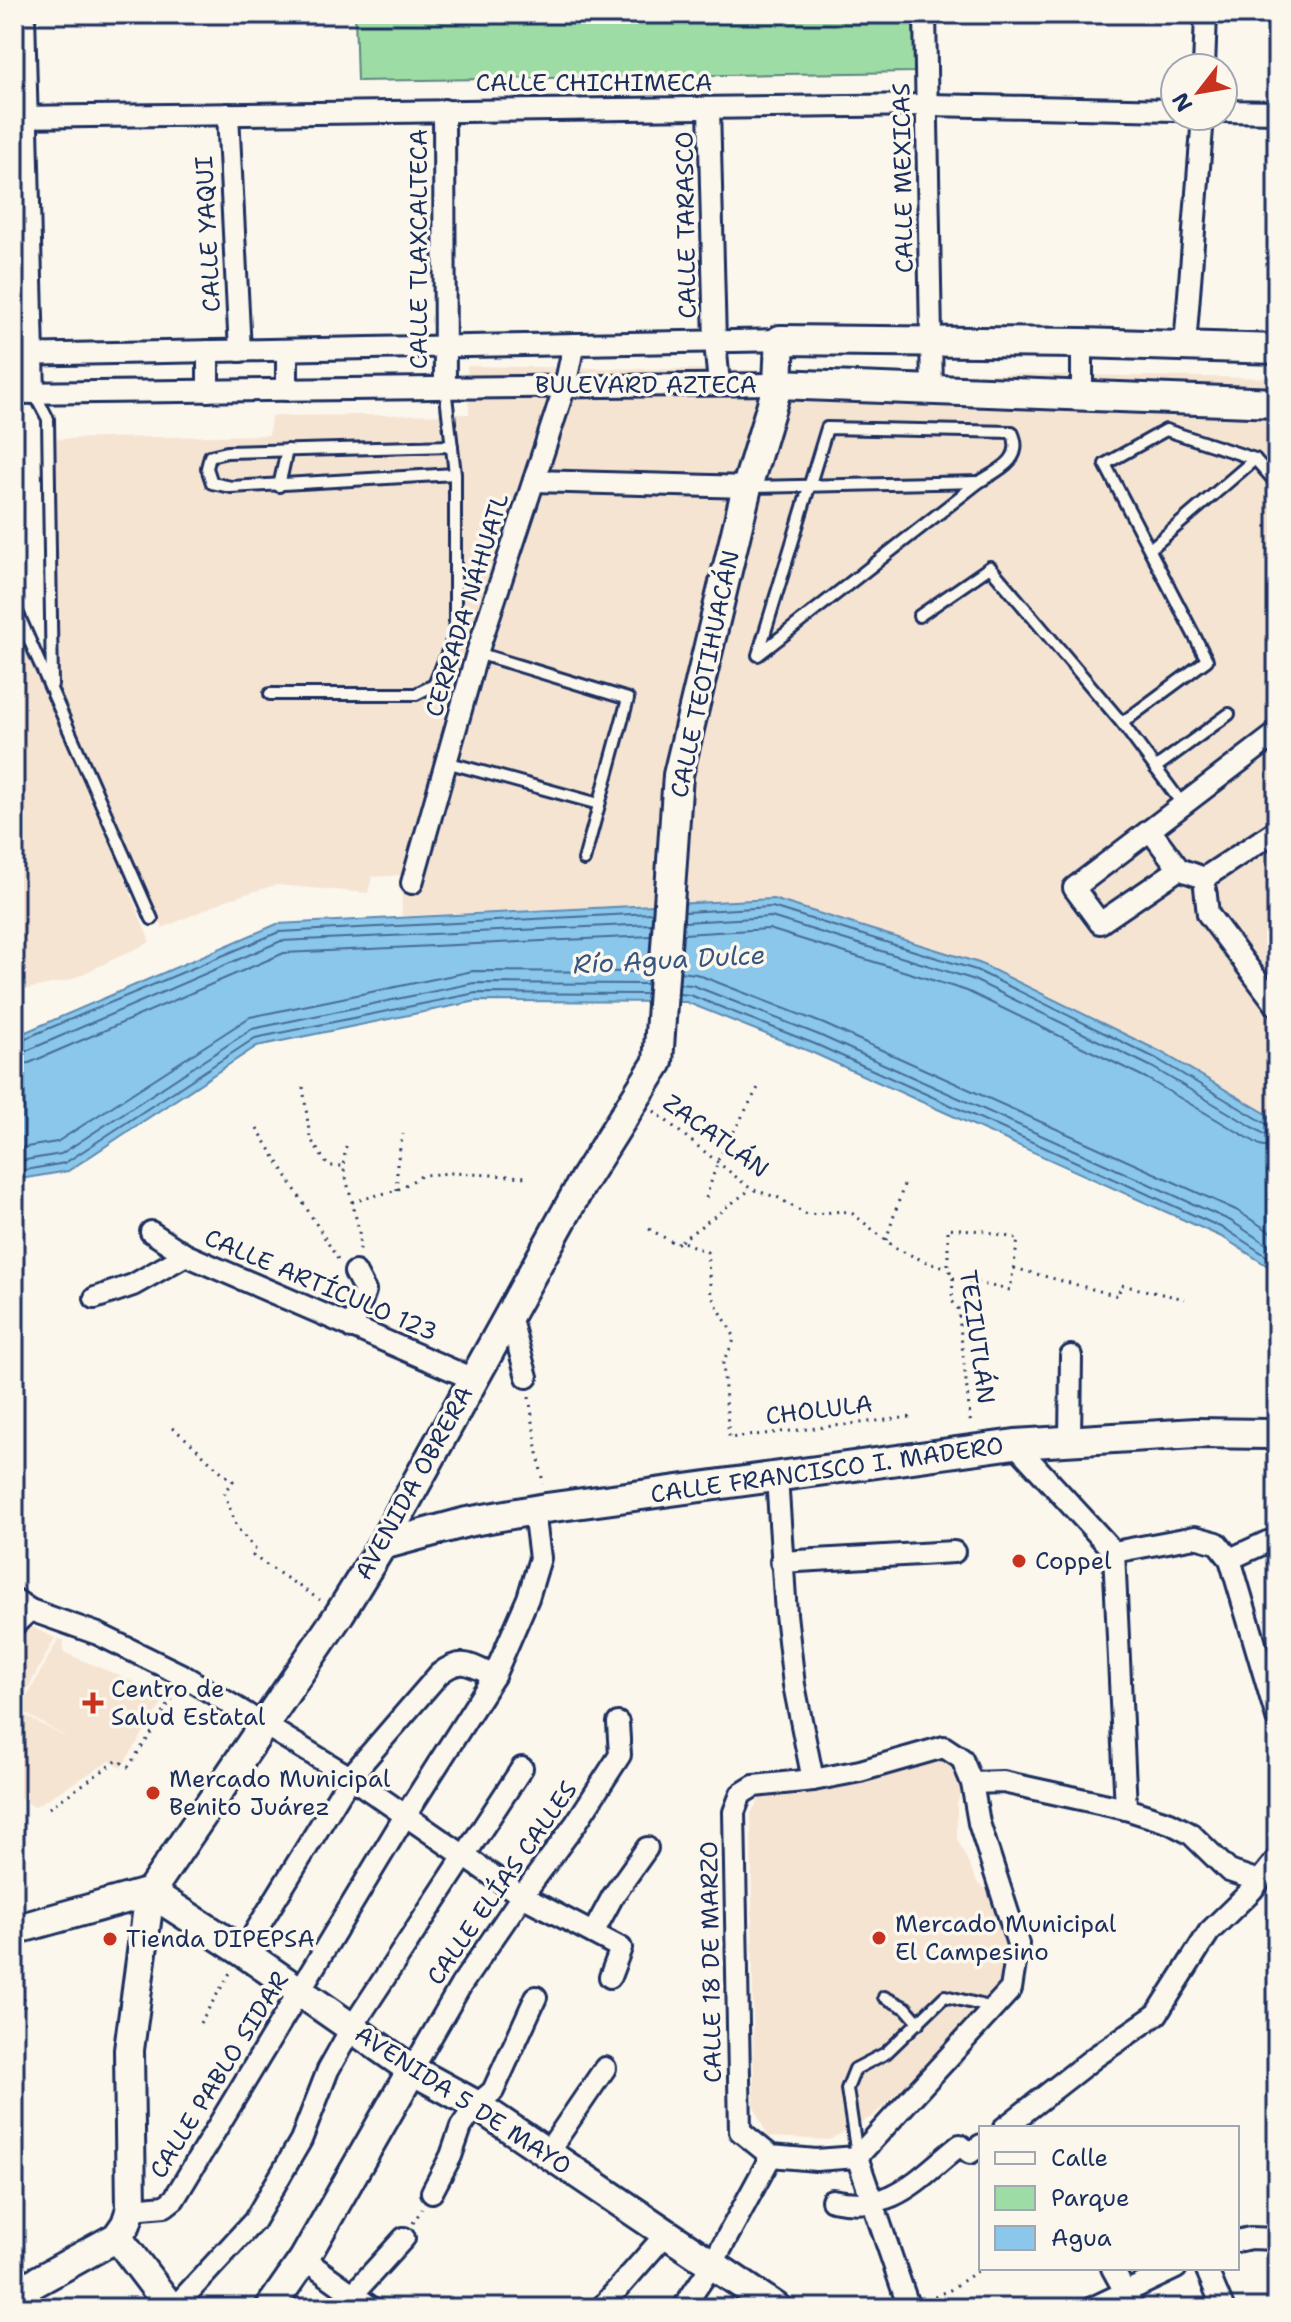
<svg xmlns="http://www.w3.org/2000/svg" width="1291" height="2322" font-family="'Shantell Sans',sans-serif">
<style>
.built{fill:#f6e4d3}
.green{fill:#9ddca4;stroke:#5c8681;stroke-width:2}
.water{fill:#8ac7ea;stroke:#5e8ab2;stroke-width:2}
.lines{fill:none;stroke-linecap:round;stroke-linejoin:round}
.shore{stroke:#476c96;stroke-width:2}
.lane-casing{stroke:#1b2f5e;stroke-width:16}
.street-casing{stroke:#1b2f5e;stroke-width:26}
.secondary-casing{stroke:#1b2f5e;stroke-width:34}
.path{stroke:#1b2f5e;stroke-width:3;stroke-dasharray:2 6;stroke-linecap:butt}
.lane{stroke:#fbf7ec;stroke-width:10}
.street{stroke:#fbf7ec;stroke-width:20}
.secondary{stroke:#fbf7ec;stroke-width:28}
.poi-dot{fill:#c8321e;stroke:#fbf7ec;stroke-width:3}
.labels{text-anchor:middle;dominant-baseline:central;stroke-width:7;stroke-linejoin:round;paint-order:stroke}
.street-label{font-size:24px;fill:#1b2f5e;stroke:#fbf7ec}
.poi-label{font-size:24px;fill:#1b2f5e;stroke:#fbf7ec;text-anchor:start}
.water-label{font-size:26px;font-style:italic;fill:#375581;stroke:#fbf7ec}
</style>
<rect width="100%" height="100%" fill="#fbf7ec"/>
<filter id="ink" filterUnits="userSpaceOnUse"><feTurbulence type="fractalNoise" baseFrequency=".0125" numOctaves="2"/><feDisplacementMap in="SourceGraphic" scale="16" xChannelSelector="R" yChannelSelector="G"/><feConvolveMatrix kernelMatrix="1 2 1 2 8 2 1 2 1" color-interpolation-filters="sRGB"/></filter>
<g filter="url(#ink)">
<g class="built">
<path d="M467,366L1277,378V1120L1161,1052L979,963L773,899L402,916L401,875L372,877L368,893L276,885L229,899L163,928L51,678L50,439L269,435L271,416L469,414Z"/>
<path d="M14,598L150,942L70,980L14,992Z"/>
<path d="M19,1627H32L55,1638L16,1711L69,1739L20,1710L58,1639L64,1640L63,1652L167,1696L121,1768L110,1761L34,1807L14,1793V1633Z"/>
<path d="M936,1741L965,1775L957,1805V1838L978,1884L999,1895L1010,1966L997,1990L932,2060L873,2116L829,2140L768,2137L754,2107L751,1813L765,1789Z"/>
</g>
<path class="green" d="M355,14H913L915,72L357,81Z"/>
<path class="water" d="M773,899L979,963L1161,1052L1277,1120V1272L1224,1238L811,1052L686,1002L477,1001L257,1046L68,1171L14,1180V1037L277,924Z"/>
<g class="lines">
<g class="shore">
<path d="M685,912L772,907L976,970L1157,1059L1270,1126L1277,1127"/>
<path d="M684,922L771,917L972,979L1152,1067L1266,1135L1277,1137"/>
<path d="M683,934L769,929L967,991L1146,1078L1260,1145L1277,1149"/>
<path d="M680,972L696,974L824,1024L1236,1210L1277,1236"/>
<path d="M679,984L692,985L819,1035L1231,1221L1277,1251"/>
<path d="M679,994L690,995L815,1044L1227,1230L1277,1263"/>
<path d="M14,1043L279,932L652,913"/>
<path d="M14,1053L24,1052L281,941L652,924"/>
<path d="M14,1065L29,1063L284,953L651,936"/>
<path d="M14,1149L57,1142L250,1017L473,971L648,972"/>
<path d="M14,1162L61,1154L252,1029L474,983L647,984"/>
<path d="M14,1172L65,1163L255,1038L476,993L647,994"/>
</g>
<g class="lane-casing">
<g id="lane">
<path d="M34,393L48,419L52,685"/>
<path d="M827,428L1012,432C1025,459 999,470 979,482L758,655Z"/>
<path d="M452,446L227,452L210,456L207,468L212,483L231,487L455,474"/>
<path d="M279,486L287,450"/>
<path d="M749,487L979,482"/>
<path d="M1150,549L1255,459"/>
<path d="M14,605L152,919"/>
<path d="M919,616L990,567L1122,723"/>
<path d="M477,653L628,699L584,860"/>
<path d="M270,694H416L434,685L455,634V474L445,387"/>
<path d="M446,762L599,804"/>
<path d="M1155,768L1229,714"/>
<path d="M1183,805L1122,723L1207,660L1105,464L1166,430L1255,459L1277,484"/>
<path d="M884,1997L906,2008L919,2023"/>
<path d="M857,2155L847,2089L855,2069L886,2053L945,1996L993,2008"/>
</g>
</g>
<g class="street-casing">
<g id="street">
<path d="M24,14L34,393"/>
<path d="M925,14L932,390"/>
<path d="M1204,68L1206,14"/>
<path d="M709,108L715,342L719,384"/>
<path d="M444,110L445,387"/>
<path d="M1223,111L1277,112"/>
<path d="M228,114L240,351"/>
<path d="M14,117L927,105L1175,110"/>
<path d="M1185,346L1203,116"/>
<path d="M287,350V390"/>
<path d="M14,355L780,340"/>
<path d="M208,391V351"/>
<path d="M14,393L778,384"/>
<path d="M1082,396V343"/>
<path d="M534,481L747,487"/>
<path d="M1277,733L1074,888L1100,923L1179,869L1204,878L1277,830"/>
<path d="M1150,830L1179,869"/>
<path d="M1204,878L1208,914L1277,1006"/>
<path d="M412,883L477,653L565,386L574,344"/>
<path d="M151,1232L186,1255L473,1379"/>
<path d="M95,1298L133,1285L186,1255"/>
<path d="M509,1313L527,1377"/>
<path d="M352,1328L365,1291L355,1272"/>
<path d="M1070,1440L1071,1356"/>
<path d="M1015,1444L1114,1552L1126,1809"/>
<path d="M777,1477L786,1614L794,1685L813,1780"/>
<path d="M1114,1552L1195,1537L1217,1543L1230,1559L1277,1718"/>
<path d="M1230,1559L1267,1542L1277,1541"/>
<path d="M781,1562L954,1552"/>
<path d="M14,1599L30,1610L98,1634L184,1676L350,1777L522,1896L621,1948L610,1977"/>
<path d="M14,1625L30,1610"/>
<path d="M944,1747L962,1759L972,1783L979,1823L1018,1944L1011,1989L857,2157L816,2160L771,2156L740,2131L734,1812L741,1794L754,1786L813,1780L860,1771Z"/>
<path d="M972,1783L1003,1782L1126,1809L1170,1823L1191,1834L1229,1871L1259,1881"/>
<path d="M593,1933L613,1896L647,1848"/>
<path d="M243,1952L350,1777L439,1674C462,1656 470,1665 494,1676"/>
<path d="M412,2070L461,1985L522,1896L576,1823L620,1755L618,1723"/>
<path d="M1004,2128L1095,2057L1157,2014L1209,1932L1252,1890L1277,1859"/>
<path d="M547,2153L605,2068"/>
<path d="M857,2157L909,2308"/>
<path d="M432,2192L451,2156L461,2127L476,2105L493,2091L536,1997"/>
<path d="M832,2200C893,2213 916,2180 960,2145L970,2153L981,2145"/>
<path d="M131,2209L165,2206L174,2199L405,1816L494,1676L528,1598L540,1558L534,1511"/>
<path d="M1237,2241L1250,2238L1277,2239"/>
<path d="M304,2259L372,2308"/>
<path d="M1112,2268L1134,2308"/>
<path d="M1206,2268L1223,2308"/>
<path d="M353,2294L404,2238"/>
<path d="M174,2308L254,2221L301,2140L328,2070L351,2029L522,1768"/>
<path d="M601,2308L666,2234"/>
<path d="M683,2308L712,2265L771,2156"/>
<path d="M1092,2308L1176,2268"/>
</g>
</g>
<g class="secondary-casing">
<g id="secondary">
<path d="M778,384L1277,403"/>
<path d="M382,1545L467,1522L546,1508L1015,1444L1196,1433L1268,1434L1277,1438"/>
<path d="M150,1892L243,1952L412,2070L476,2105L777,2308"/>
<path d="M14,1930L150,1892"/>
<path d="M117,2237L171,2308"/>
<path d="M14,2294L117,2237L126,2224L131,2209L129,2050L150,1892L340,1613L382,1545L585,1178L658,1062L678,775L747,487L778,384L780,340L1082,343L1277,349"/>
<path d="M270,2308L304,2259L412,2070"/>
</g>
</g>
<g class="path">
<path d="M303,1087L310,1138L328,1166H343"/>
<path d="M654,1111L751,1189L779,1198L807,1215L842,1211L853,1214L897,1249L931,1264L948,1267"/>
<path d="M257,1128L339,1261"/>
<path d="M346,1146L343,1166L359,1230L360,1254"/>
<path d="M397,1190V1163L403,1134"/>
<path d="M706,1198L718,1160L759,1086"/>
<path d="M352,1202L397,1190L423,1175L452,1173L528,1177"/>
<path d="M649,1229L676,1244L681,1241L707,1252L711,1295L734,1336C734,1347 725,1353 723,1364L729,1438L912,1417"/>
<path d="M886,1240L904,1185"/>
<path d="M681,1241L751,1189"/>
<path d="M1014,1268L1118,1296L1121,1285L1185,1299"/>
<path d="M953,1278L1010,1290L1018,1239L984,1231L948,1228V1267L953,1278L952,1301L958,1308L971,1427"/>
<path d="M529,1397L543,1484"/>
<path d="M172,1428C195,1444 211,1465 233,1481L224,1492L237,1528L256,1550L253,1556L320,1600"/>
<path d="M49,1808L118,1760L128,1767L155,1728L175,1693"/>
<path d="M14,1959L24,1997V2008L14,2015"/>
<path d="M200,2023L231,1971"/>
<path d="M413,2223L422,2209"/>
<path d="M927,2299L950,2290L982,2268"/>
</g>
<use href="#lane" class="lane"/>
<use href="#street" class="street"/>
<use href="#secondary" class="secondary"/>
</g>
</g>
<g class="poi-dot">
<circle cx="1019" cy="1561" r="8"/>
<path d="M89 1691h8v8h8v8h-8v8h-8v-8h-8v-8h8z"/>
<circle cx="153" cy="1793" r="8"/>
<circle cx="879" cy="1938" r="8"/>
<circle cx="110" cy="1939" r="8"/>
</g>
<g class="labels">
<g class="street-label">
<text x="594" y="83">CALLE CHICHIMECA</text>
<text transform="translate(903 178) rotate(-91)">CALLE MEXICAS</text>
<text transform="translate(686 225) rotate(-91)">CALLE TARASCO</text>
<text transform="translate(208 234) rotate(-93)">CALLE YAQUI</text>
<text transform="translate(419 249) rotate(-90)">CALLE TLAXCALTECA</text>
<text x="646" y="385">BULEVARD AZTECA</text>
<text transform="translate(467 605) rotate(-73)">CERRADA NÁHUATL</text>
<text transform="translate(705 674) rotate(-78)">CALLE TEOTIHUACÁN</text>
<text transform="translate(716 1136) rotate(36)">ZACATLÁN</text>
<text transform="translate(321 1285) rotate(23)">CALLE ARTÍCULO 123</text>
<text transform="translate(977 1337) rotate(82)">TEZIUTLÁN</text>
<text transform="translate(819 1410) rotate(-7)">CHOLULA</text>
<text transform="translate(827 1470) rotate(-8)">CALLE FRANCISCO I. MADERO</text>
<text transform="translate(414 1483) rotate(-61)">AVENIDA OBRERA</text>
<text transform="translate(502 1883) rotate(-55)">CALLE ELÍAS CALLES</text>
<text transform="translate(711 1962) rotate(-91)">CALLE 18 DE MARZO</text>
<text transform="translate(219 2075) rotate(-58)">CALLE PABLO SIDAR</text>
<text transform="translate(463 2100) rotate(33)">AVENIDA 5 DE MAYO</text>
</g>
<g class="poi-label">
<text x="1035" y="1561">Coppel</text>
<text x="111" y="1689">Centro de<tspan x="111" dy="28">Salud Estatal</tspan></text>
<text x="169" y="1779">Mercado Municipal<tspan x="169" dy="28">Benito Juárez</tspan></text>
<text x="895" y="1924">Mercado Municipal<tspan x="895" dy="28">El Campesino</tspan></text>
<text x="126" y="1939">Tienda DIPEPSA</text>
</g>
<g class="water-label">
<text transform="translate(669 959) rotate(-3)">Río Agua Dulce</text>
</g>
</g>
<rect width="1291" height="2322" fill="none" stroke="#fbf7ec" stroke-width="48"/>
<rect x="24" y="24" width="1243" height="2274" fill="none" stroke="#1b2f5e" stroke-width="3" filter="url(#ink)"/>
<rect x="979" y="2126" width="260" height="144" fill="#fbf7ec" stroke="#a1a7b3" stroke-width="2"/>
<rect x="995" y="2152" width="40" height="12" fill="#fbf7ec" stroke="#a1a7b3" stroke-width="2"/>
<text x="1051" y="2166" font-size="24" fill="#1b2f5e">Calle</text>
<rect x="995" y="2186" width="40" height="24" fill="#9ddca4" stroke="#a1a7b3" stroke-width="2"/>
<text x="1051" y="2206" font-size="24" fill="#1b2f5e">Parque</text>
<rect x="995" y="2226" width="40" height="24" fill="#8ac7ea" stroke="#a1a7b3" stroke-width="2"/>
<text x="1051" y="2246" font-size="24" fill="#1b2f5e">Agua</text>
<g transform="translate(1199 92) rotate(239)"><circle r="38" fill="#fbf7ec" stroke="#a1a7b3" stroke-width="2"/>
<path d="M0-6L14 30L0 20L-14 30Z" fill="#c8321e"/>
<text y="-12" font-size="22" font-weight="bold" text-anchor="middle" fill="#1b2f5e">N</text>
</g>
</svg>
